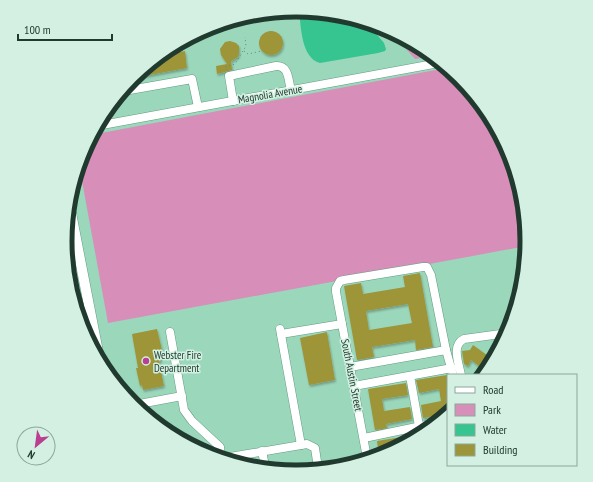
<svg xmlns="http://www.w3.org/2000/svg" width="593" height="482" font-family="'PT Sans Narrow',sans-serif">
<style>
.green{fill:#d78fb9}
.water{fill:#36c490}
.building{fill:#9d9539;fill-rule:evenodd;filter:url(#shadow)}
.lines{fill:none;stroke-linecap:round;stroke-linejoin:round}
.minor-casing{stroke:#629c82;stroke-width:9}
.major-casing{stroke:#629c82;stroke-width:11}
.path{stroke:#5e8976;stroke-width:1;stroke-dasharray:1 3;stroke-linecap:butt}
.minor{stroke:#fff;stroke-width:8}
.major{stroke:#fff;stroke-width:10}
.poi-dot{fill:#bb3f90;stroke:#d3f0e2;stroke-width:1.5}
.labels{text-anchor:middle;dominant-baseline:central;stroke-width:3;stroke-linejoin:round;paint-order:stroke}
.street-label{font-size:11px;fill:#213a2f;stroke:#d3f0e2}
.poi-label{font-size:11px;fill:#213a2f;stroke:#d3f0e2;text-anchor:start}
.rim{fill:none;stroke:#213a2f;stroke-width:5}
</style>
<defs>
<filter id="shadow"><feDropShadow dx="1" dy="2" stdDeviation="1" flood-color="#0004"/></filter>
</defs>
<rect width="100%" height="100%" fill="#9bd7bb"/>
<g class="green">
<path d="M391,32L429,57L415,59Z"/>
<path d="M446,68L460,78L510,153L527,241V246L108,323L80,170L83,152L96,134Z"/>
</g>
<path class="water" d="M299,10L368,24L384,43L386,49L385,51L378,53L320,63C301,58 301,26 299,10Z"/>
<g class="building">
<circle cx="271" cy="43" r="12"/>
<path d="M230,41L236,43L239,46V54L238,57L231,61L232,70L217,74L216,66L227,64L221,55L220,49L225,42Z"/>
<path d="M185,51L187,68L133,78L169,54Z"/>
<path d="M420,273L433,347L416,350L415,340L372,347L374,357L357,360L344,286L361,283L363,294L405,287L403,276ZM408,304L412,323L369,330L366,311Z"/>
<path d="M157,329L162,350L161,360L159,361L164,386L143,390L142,385L140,386L136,368H138L132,334Z"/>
<path d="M327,332L335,380L309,385L300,338Z"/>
<path d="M473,345L491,358L483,369L471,360L468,366L464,364L462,351L470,350Z"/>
<path d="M447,375L448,412L444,415V414L423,418L421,405L441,401L439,389L419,393L416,380Z"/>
<path d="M406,383L408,395L382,399L384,411L410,407L412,419L386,424L387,428L375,430L368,389Z"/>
<path d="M414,435L385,454L379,456L377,441Z"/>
</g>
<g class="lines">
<g class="minor-casing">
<g id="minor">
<path d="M124,91L192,79L198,107"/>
<path d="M233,101L229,76L276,66C289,65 288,80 291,90"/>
<path d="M102,125L439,63"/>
<path d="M280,329L301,445"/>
<path d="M170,332L184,410L192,421L220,447L221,457"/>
<path d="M281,334L342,324"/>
<path d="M446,350L453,375"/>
<path d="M350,367L446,350L431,275L427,267H423L344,280L340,281L336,288V292L367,458"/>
<path d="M461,375C459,364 451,345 464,339L508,333"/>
<path d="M410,376L419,426"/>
<path d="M354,386L452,368"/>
<path d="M134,405L182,396"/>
<path d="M364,438L431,424"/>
<path d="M262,451L265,466"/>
<path d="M224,458L307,444L315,448L318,468"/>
</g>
</g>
<g class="major-casing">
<path id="major" d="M71,213L98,352"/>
</g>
<g class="path">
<path d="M244,51L248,54L262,51"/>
<path d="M227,70L225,67L235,64L246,46L245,37"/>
</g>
<use href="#minor" class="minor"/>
<use href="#major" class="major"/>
</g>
<circle class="poi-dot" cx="146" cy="361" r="4"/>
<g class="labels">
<g class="street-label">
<text transform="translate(270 94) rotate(-10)">Magnolia Avenue</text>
<text transform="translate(352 375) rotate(79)">South Austin Street</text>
</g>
<g class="poi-label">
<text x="154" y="355">Webster Fire<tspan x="154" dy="13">Department</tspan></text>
</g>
</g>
<path d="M0 0H593V482H0ZM72 241a224 224 0 1 1 448 0a224 224 0 1 1-448 0Z" fill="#d3f0e2" fill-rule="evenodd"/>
<path class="rim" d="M72 241a224 224 0 1 1 448 0a224 224 0 1 1-448 0Z"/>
<rect x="447" y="374" width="130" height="92" fill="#d3f0e2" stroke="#8ca79a"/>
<rect x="455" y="387" width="20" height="6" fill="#ffffff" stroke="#8ca79a"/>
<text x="483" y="394" font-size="12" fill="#213a2f">Road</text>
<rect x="455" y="404" width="20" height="12" fill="#d78fb9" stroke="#8ca79a"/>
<text x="483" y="414" font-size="12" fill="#213a2f">Park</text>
<rect x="455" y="424" width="20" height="12" fill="#36c490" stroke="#8ca79a"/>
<text x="483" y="434" font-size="12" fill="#213a2f">Water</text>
<rect x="455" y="444" width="20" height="12" fill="#9d9539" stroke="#8ca79a"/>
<text x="483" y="454" font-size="12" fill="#213a2f">Building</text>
<g transform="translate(36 446) rotate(209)"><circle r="19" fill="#d3f0e2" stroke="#8ca79a"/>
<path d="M0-3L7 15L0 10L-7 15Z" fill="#bb3f90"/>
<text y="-6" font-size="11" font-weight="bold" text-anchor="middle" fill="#213a2f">N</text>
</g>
<path d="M18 34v6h94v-6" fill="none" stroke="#213a2f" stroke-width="2"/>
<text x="24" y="34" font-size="12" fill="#213a2f" stroke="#d3f0e2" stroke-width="3" paint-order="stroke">100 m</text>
</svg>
